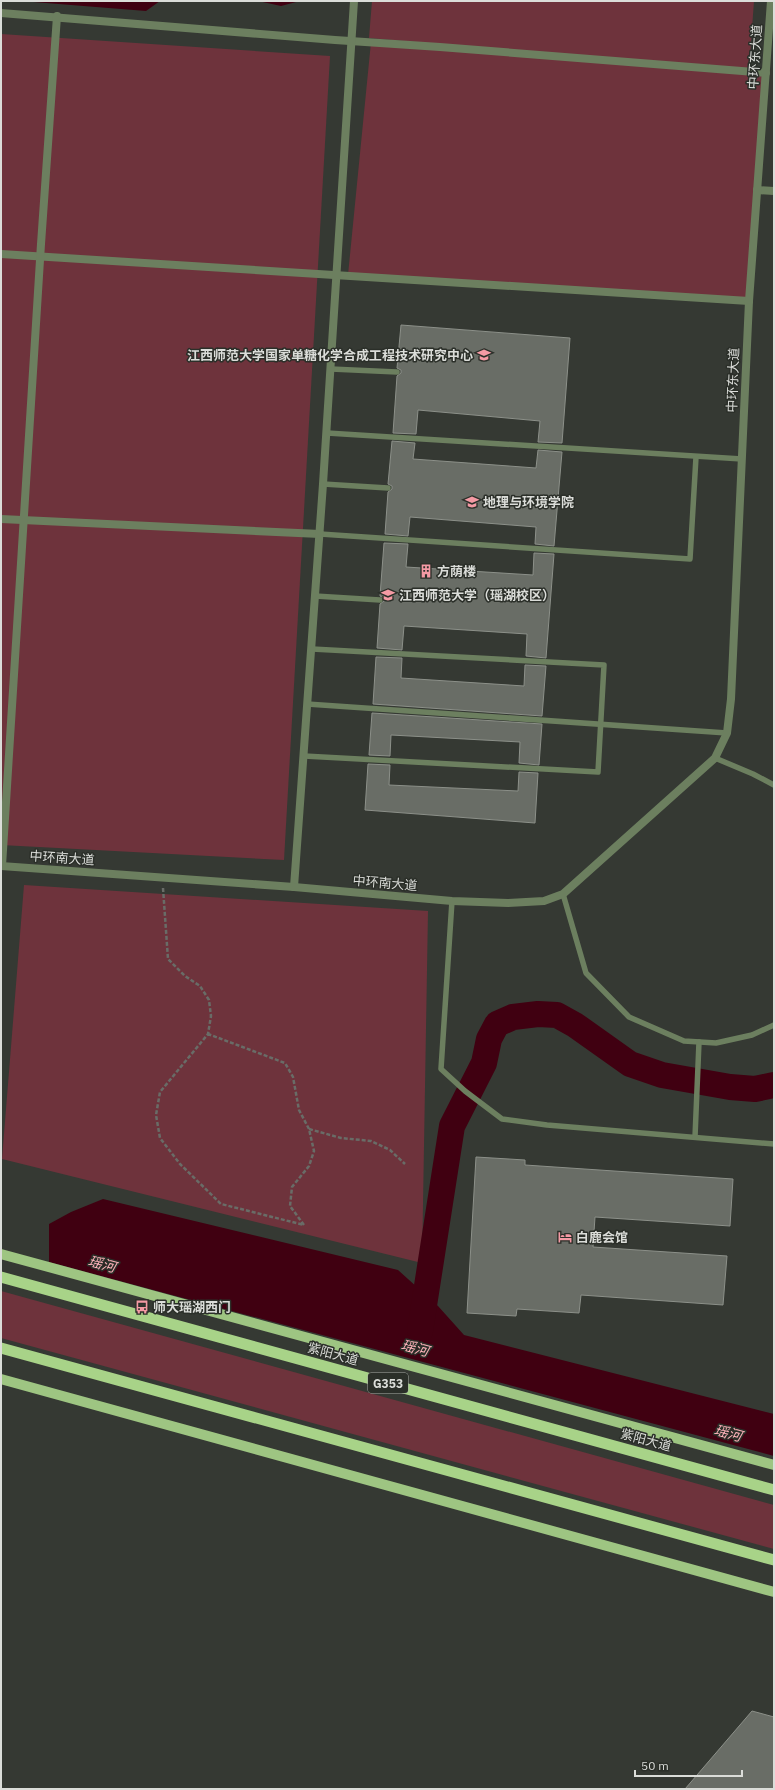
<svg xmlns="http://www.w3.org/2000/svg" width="775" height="1790" font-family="'IBM Plex Sans','Noto Sans SC',sans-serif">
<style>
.green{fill:#6e333c}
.water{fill:#400011}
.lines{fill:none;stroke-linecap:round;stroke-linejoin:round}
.river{stroke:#400011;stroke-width:26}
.building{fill:#696d66;stroke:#8c9089}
.path{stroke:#696c67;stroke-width:2.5;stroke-dasharray:4 2;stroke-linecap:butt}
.service{stroke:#6c7f5f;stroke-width:5.5}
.minor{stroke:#6c7f5f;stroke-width:8}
.tertiary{stroke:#6c7f5f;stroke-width:8}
.primary{stroke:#9ec582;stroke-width:10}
.trunk{stroke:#a8d388;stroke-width:11}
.labels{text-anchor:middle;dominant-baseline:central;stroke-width:3;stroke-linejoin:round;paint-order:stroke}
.shield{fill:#2b2f29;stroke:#a6a9a4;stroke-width:1}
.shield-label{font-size:12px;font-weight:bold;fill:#dbddd9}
.street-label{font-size:13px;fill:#dbddd9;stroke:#2b2f29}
.poi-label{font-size:13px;font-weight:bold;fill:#dbddd9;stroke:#2b2f29;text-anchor:start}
.water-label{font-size:14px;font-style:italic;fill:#fdb1b9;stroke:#2b2f29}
</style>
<rect width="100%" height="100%" fill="#353933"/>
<g class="green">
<path d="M372,1H754L749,70L766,73L749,301L348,275L371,42L701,67L369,38Z"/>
<path d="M1,34L330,56L284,860L1,845Z"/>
<path d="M24,885L428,911L422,1263L2,1159Z"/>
<path d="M1,1291L774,1505V1549L1,1338Z"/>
</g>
<g class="water">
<path d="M21,1H160L146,11Z"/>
<path d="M258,1H300L281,6Z"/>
<path d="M103,1199L398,1270L438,1306L464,1335L774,1414V1456L49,1262V1224L71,1212Z"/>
</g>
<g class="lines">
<path class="river" d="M420,1331L452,1126L484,1063L489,1039L497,1024L513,1017L538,1014L557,1015L575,1025L630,1064L662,1075L730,1087L755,1089L774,1085"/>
</g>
<g class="building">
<path d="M401,325L570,338L562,443L538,442L540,421L418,410L416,434L393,433L397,376L401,373V370L397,368Z"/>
<path d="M392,441L415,443L413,459L536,468L538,450L562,452L554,546L535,544L536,527L410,517L408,536L385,534L388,492L392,489V486L388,484Z"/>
<path d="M384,543L408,544L406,567L533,575L534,553L554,554L546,658L526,656L527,634L404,626L402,650L377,648L380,604L384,601V598L380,596Z"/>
<path d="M376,657L402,658L401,678L524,686L525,665L546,666L542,716L373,704Z"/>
<path d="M372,713L542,724L539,765L519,763L520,742L391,735L390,756L369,755Z"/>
<path d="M368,764L390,765L389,785L518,791L519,772L538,773L535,823L365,810Z"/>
<path d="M476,1157L525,1160V1165L733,1179L730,1226L595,1217L593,1247L727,1256L723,1305L581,1295L579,1313L517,1309L516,1316L467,1313Z"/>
<path d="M752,1711L774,1717V1789H685Z"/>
</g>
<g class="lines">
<g class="path">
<path d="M163,888L168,959L185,976L200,986L209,1000L211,1016L208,1034L160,1092L156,1115L160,1138L180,1164L221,1204L304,1225L290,1206L292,1187L309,1166L314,1151L309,1129L299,1110L293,1077L285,1063L208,1034"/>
<path d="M309,1129L341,1138L371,1141L390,1150L405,1164"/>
</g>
<g class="service">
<path d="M331,369L397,372"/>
<path d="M327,433L742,459"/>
<path d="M323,484L388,488"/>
<path d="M320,534L690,559L696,457"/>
<path d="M315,596L380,600"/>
<path d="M307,704L727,733"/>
<path d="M304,756L598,772L604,665L312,649"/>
<path d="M715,758L753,774L774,785"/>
<path d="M563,894L586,973L629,1017L684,1041L716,1043L752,1035L774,1025"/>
<path d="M452,901L441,1069L465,1091L502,1119L547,1125L774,1144"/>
<path d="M695,1137L699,1042"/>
</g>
<g class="minor">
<path d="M1,13L335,40L440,47L766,73"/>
<path d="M757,190L774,191"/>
<path d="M1,254L749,301"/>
<path d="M1,519L320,534"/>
<path d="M2,866L41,244L57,16"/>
<path d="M294,887L323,484L354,1"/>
</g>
<path class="tertiary" d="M1,866L294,887L452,901L508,903L544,901L563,894L715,758L727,733L731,699L749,301L771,1"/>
<g class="primary">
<path d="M1,1254L774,1465"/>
<path d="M1,1379L774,1592"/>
</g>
<g class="trunk">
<path d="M1,1277L774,1490"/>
<path d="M1,1348L774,1560"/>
</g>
</g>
<defs>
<g id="university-bare" transform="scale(1.08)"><path d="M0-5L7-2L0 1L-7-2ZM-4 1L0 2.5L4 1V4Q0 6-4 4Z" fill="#f49aa4" stroke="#2b2f29" stroke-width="2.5" paint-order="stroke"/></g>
<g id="building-bare" transform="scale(1.08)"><path d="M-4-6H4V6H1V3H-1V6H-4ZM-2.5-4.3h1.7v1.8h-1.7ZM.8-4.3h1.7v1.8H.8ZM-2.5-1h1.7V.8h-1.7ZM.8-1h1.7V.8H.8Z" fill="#f49aa4" stroke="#2b2f29" stroke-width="2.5" paint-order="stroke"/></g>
<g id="hotel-bare" transform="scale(1.08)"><path d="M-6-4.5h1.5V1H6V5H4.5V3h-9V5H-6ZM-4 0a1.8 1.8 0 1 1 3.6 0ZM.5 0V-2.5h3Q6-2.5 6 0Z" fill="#f49aa4" stroke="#2b2f29" stroke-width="2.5" paint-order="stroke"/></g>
<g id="bus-bare" transform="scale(1.08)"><path d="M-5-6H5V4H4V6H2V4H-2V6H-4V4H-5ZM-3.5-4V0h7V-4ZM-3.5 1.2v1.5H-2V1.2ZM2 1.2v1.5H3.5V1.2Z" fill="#f49aa4" stroke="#2b2f29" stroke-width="2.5" paint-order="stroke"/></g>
</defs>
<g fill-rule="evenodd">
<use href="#university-bare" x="484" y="355"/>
<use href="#university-bare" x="472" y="502"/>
<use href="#building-bare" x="426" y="571"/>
<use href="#university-bare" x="388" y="595"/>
<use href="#hotel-bare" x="565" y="1237"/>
<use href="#bus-bare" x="142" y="1307"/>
</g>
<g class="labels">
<rect class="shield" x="368" y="1373" width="40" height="20" rx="3"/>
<g class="shield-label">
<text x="388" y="1383">G353</text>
</g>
<g class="street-label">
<text transform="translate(755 57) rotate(-86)">中环东大道</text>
<text transform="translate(733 380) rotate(-88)">中环东大道</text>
<text transform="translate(62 858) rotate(4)">中环南大道</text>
<text transform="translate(385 883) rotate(5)">中环南大道</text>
<text transform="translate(333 1354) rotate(15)">紫阳大道</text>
<text transform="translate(646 1440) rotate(15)">紫阳大道</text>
</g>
<g class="poi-label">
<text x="473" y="355" text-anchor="end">江西师范大学国家单糖化学合成工程技术研究中心</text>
<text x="483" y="502">地理与环境学院</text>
<text x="437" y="571">方荫楼</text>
<text x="399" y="595">江西师范大学（瑶湖校区）</text>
<text x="576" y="1237">白鹿会馆</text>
<text x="153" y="1307">师大瑶湖西门</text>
</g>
<g class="water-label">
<text transform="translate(102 1264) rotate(15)">瑶河</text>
<text transform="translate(415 1348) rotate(15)">瑶河</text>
<text transform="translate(728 1433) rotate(15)">瑶河</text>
</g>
</g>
<rect width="775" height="1790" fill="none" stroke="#dbddd9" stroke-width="4"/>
<path d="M635 1770v6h107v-6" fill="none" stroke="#dbddd9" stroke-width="2"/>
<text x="641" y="1770" font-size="12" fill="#dbddd9" stroke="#2b2f29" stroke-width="3" paint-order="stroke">50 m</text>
</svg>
